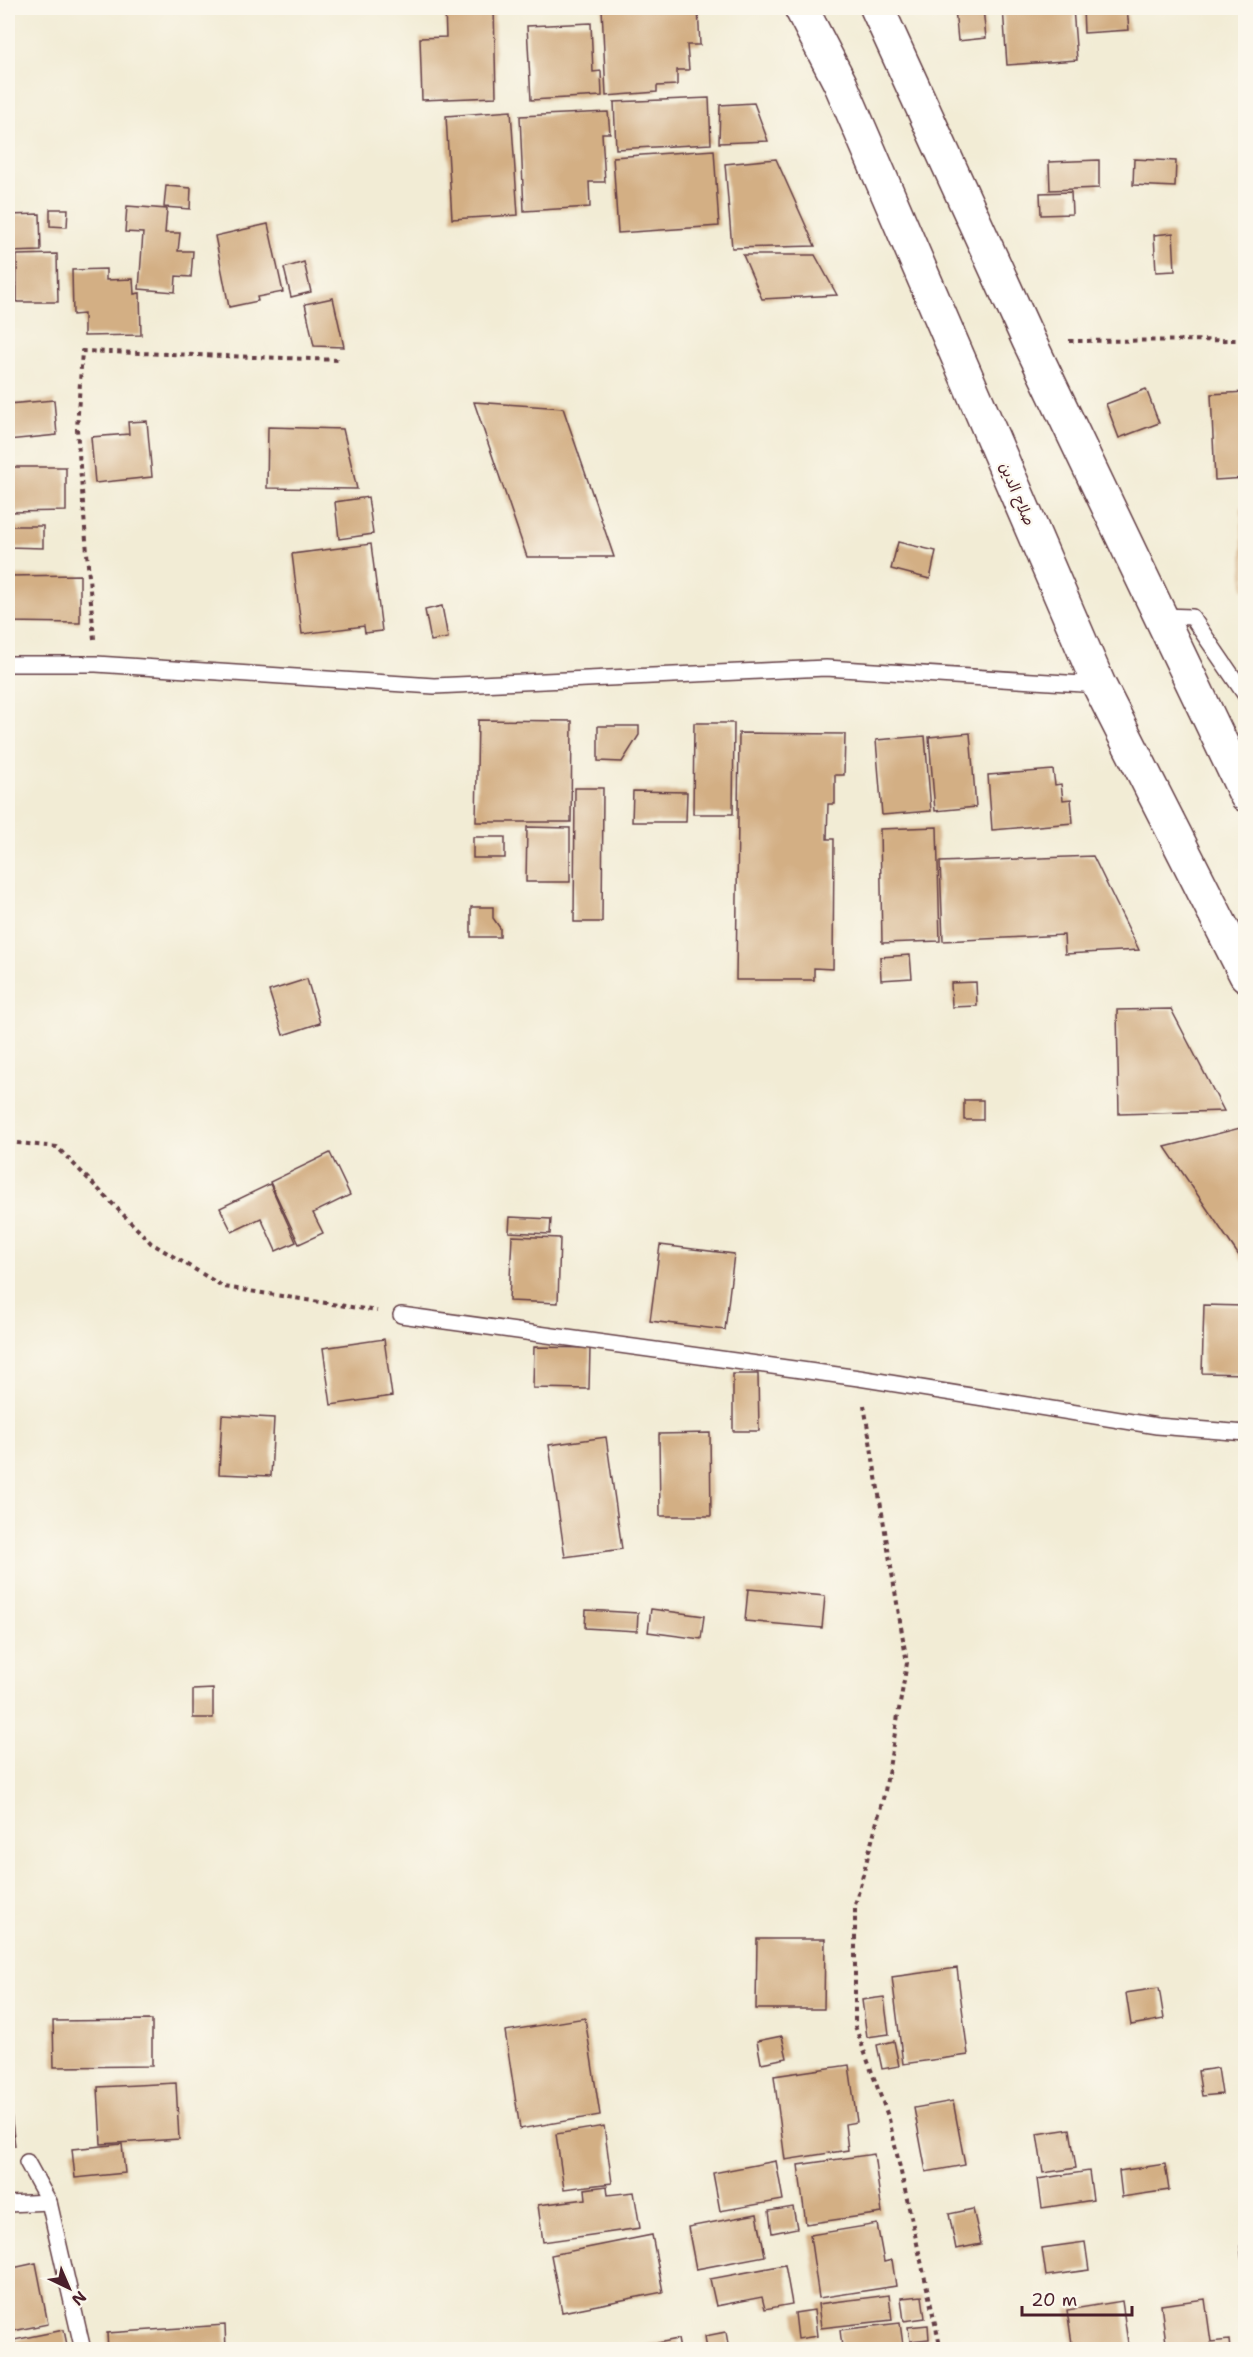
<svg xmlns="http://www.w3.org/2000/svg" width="1253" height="2357" font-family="'Shantell Sans','Playpen Sans Arabic',sans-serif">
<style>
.building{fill:#d3af84}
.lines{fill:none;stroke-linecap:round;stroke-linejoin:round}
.service-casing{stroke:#633e44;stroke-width:18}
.trunk-casing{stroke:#633e44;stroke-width:36}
.path{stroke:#633e44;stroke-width:4;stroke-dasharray:4.5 4.5;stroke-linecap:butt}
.service{stroke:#fff;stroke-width:15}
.trunk{stroke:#fff;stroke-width:33}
.labels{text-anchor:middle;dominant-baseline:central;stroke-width:4.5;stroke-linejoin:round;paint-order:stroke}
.street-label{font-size:15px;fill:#4a1f2b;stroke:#fbf7ec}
</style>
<rect width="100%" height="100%" fill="#fbf7ec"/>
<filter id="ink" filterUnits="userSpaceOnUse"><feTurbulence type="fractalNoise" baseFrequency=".0167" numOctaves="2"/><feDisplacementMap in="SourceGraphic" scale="12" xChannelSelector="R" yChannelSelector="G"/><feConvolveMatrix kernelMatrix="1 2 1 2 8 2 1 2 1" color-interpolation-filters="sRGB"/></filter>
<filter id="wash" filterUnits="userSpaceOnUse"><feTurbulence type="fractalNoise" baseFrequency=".008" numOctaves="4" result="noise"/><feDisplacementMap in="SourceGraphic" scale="24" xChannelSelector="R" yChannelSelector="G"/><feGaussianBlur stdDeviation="1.35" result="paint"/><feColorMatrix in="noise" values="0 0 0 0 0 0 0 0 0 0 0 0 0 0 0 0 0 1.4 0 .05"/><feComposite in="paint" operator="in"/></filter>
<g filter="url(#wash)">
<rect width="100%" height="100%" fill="#f2ecd5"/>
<g id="blocks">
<g class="building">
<path d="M445,8H494L496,97L422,100L420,38L446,37Z"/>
<path d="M602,8L698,9L700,45H687L689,70H677V85L657,86V92L606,96Z"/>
<path d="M955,8H983L986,38L958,41Z"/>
<path d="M1003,8H1073L1077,60L1007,65Z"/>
<path d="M1083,8H1127L1129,30L1084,33Z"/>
<path d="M591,23L593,72L601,71L602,96L531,100L527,26Z"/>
<path d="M709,98L711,144L616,149L614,102Z"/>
<path d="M754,103L768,141L719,143L720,105Z"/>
<path d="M511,111L518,215L452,219L446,116Z"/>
<path d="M608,112L610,133H602L605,182H589L590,207L524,211L520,116Z"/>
<path d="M714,150L719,226L618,233L613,157Z"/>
<path d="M776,159L815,246L732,248L725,164Z"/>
<path d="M1134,159L1176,161L1175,187L1133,185Z"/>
<path d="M1099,160V188L1050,190L1049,162Z"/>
<path d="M166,186L191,188L190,209L164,207Z"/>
<path d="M1071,192L1072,214L1041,215L1040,193Z"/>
<path d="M127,206L167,209L165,233H180L178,251H193L191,277L176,276L175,292L139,289L143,233L125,232Z"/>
<path d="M50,209H68L67,227L50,226Z"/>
<path d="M40,214L41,251L8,252V215Z"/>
<path d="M268,224L283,292L257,297L258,301L229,307L215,236Z"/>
<path d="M1173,233L1175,271L1156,272L1154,235Z"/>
<path d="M57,254L58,302H17V255Z"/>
<path d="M743,255H815L837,295L762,299Z"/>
<path d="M304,262L311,292L291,297L284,268Z"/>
<path d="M106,269V280L133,279L134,294L140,293L141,335L84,336V314L73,315L72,270Z"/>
<path d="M333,298L344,347L314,346L305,304Z"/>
<path d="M1146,389L1159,423L1119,438L1106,404Z"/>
<path d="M1246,392V478L1215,480L1211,394Z"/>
<path d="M54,400L57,435L8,440V404Z"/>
<path d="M474,402L563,408L614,557H527Z"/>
<path d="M147,421L152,477L95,483L91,437L129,434L128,422Z"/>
<path d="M268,427L343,429L357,489L267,488Z"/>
<path d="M8,467H66V511L8,512Z"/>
<path d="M368,497L373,534L339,539L335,502Z"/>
<path d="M1241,506H1246V589H1243Z"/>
<path d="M8,526H43V548L8,547Z"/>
<path d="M898,542L936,551L930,579L891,569Z"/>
<path d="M371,544L382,631L365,633L364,626L302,634L292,554Z"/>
<path d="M80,575V623L8,622V576Z"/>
<path d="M442,606L448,638L431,641L425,610Z"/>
<path d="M478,720L572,721L571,822H476Z"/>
<path d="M694,723H734L733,814H693Z"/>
<path d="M598,726H639V735L622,762L598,761Z"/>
<path d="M739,733L845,734L844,775H835V804H828L827,839H834L833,969L814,968V980H736Z"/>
<path d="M970,733L976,807L935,811L929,737Z"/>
<path d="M925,736L931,811L882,815L876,740Z"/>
<path d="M1053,770L1055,785L1061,784L1063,800L1071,799L1073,823L992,830L988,775Z"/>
<path d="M575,788H603L602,922H574Z"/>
<path d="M633,791L687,792L686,822H632Z"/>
<path d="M527,827L570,828V882H526Z"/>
<path d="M937,827L940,941L882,943L880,829Z"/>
<rect x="473" y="837" width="32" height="21"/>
<path d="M1093,856L1139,950L1065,954L1064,935L943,941L940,862Z"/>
<path d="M471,907H493V918L500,928V937H471Z"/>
<path d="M910,955L912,978L881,980L880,957Z"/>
<path d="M307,979L320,1023L283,1035L269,991Z"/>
<path d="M976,982L977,1006L952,1007L951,983Z"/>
<path d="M1171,1009L1224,1111L1119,1114L1117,1010Z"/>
<rect x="964" y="1100" width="19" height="20"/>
<path d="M1240,1128L1246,1137V1266L1165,1147Z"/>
<path d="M330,1153L350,1195L313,1213L323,1233L299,1244L270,1182Z"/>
<path d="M270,1184L296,1242L276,1251L261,1218L232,1232L220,1208Z"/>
<path d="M510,1217L551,1219L550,1234L509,1232Z"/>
<path d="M512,1236L560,1238L558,1303L509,1301Z"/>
<path d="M660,1245L734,1254L725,1330L650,1321Z"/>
<path d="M1204,1305L1243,1306L1246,1374L1202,1373Z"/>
<path d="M384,1339L392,1396L331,1405L323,1348Z"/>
<path d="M534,1347L590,1348L589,1389L533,1388Z"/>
<path d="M733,1374H758L759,1431H733Z"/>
<path d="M222,1415L274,1418L271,1476L219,1474Z"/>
<path d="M710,1433L711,1516H660L659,1434Z"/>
<path d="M606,1437L622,1549L565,1557L549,1445Z"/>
<path d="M748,1589L825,1596L822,1628L745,1621Z"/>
<path d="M651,1609L704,1616L701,1639L648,1632Z"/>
<path d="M586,1610L638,1613L637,1631L585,1628Z"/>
<path d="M213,1689V1718H193V1690Z"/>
<path d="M757,1939H825L824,2009H756Z"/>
<path d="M957,1968L968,2055L903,2064L892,1977Z"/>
<path d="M1159,1988L1164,2019L1131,2025L1126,1993Z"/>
<path d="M884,1997L889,2034L867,2037L862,2000Z"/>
<path d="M585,2018L600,2115L520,2129L505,2031Z"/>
<path d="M152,2020V2066L54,2067L53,2021Z"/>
<path d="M782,2036L787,2058L761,2063L757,2041Z"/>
<path d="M894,2041L899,2066L882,2069L877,2045Z"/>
<path d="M849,2065L857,2122L845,2124L848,2150L785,2160L774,2076Z"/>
<path d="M1218,2068L1222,2094L1202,2096L1198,2071Z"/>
<path d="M176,2083L179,2139L101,2144L98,2087Z"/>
<path d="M8,2088L15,2146L8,2147Z"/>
<path d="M953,2101L965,2165L926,2172L914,2108Z"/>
<path d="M604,2126L612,2183L564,2189L556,2134Z"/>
<path d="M1070,2129L1076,2168L1043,2173L1037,2134Z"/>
<path d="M122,2144L125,2173L75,2178L72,2149Z"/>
<path d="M874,2154L882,2213L806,2224L798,2165Z"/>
<path d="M776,2161L783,2200L720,2211L713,2173Z"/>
<path d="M1165,2164L1169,2190L1122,2197L1119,2171Z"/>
<path d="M1089,2171L1093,2200L1042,2208L1038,2179Z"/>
<path d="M607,2186L608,2195L634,2192L640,2228L543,2242L538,2205L586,2199L585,2189Z"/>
<path d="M793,2207L797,2228L772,2233L769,2211Z"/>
<path d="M973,2209L981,2244L956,2249L949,2214Z"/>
<path d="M757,2214L765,2256L696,2269L688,2227Z"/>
<path d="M877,2224L884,2262L892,2260L896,2286L819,2298L810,2235Z"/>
<path d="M652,2235L663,2292L562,2312L551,2255Z"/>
<path d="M1085,2242L1089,2270L1046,2276L1042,2248Z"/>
<path d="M1246,2245V2278H1244L1240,2246Z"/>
<path d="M36,2263L48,2324L8,2332V2269Z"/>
<path d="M785,2265L792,2304L765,2309L762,2297L716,2306L710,2279Z"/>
<path d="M889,2295L892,2320L821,2328L818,2304Z"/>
<path d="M922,2296L925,2318L904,2321L901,2298Z"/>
<path d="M1205,2299L1211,2342L1229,2340L1230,2350H1167L1161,2305Z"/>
<path d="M1122,2301L1129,2350H1073L1067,2310Z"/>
<path d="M814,2310L817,2336L798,2339L795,2313Z"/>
<path d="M900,2323L903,2345L882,2350H829L842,2347L840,2330Z"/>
<path d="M225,2325L226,2350H108L107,2333Z"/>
<path d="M928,2325L929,2339L910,2341L908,2327Z"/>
<path d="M64,2330L67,2345L45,2350H16L14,2340Z"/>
<path d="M726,2332L729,2350H707L705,2336Z"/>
<path d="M678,2339L680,2350H633V2348Z"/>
</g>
</g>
</g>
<g filter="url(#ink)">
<use href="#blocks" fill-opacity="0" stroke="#633e44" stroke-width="1.5"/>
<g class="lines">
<g class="service-casing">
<g id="service">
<path d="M1162,616L1192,617L1246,696"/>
<path d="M8,664H96L434,686L826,668L1099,685"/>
<path d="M401,1315L859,1378L1157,1426L1246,1433"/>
<path d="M27,2162L49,2202L83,2350"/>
<path d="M8,2204L49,2202"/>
</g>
</g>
<g class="trunk-casing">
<g id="trunk">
<path d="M801,8L840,83L1099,685L1246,975"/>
<path d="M877,8L1029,341L1246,795"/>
</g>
</g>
<g class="path">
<path d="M1069,341L1246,340"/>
<path d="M94,639L77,429L82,351L340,360"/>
<path d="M8,1142L57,1147L151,1243L224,1287L377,1311"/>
<path d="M864,1405L907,1663L885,1791L855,1905V2026L889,2119L941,2350"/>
</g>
<use href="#service" class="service"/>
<use href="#trunk" class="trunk"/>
</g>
</g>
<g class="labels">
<g class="street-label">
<text transform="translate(1017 494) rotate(67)">صلاح الدين</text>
</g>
</g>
<rect width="1253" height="2357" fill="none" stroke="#fbf7ec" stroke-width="30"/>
<g transform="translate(69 2288) rotate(136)" stroke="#fbf7ec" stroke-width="4.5" paint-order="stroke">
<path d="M0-4.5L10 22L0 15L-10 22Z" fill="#4a1f2b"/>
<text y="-9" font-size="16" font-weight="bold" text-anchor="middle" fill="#4a1f2b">N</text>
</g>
<path d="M1022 2306v9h110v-9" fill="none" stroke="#4a1f2b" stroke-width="3"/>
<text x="1031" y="2306" font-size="18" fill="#4a1f2b" stroke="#fbf7ec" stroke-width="4.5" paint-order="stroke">20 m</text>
</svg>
